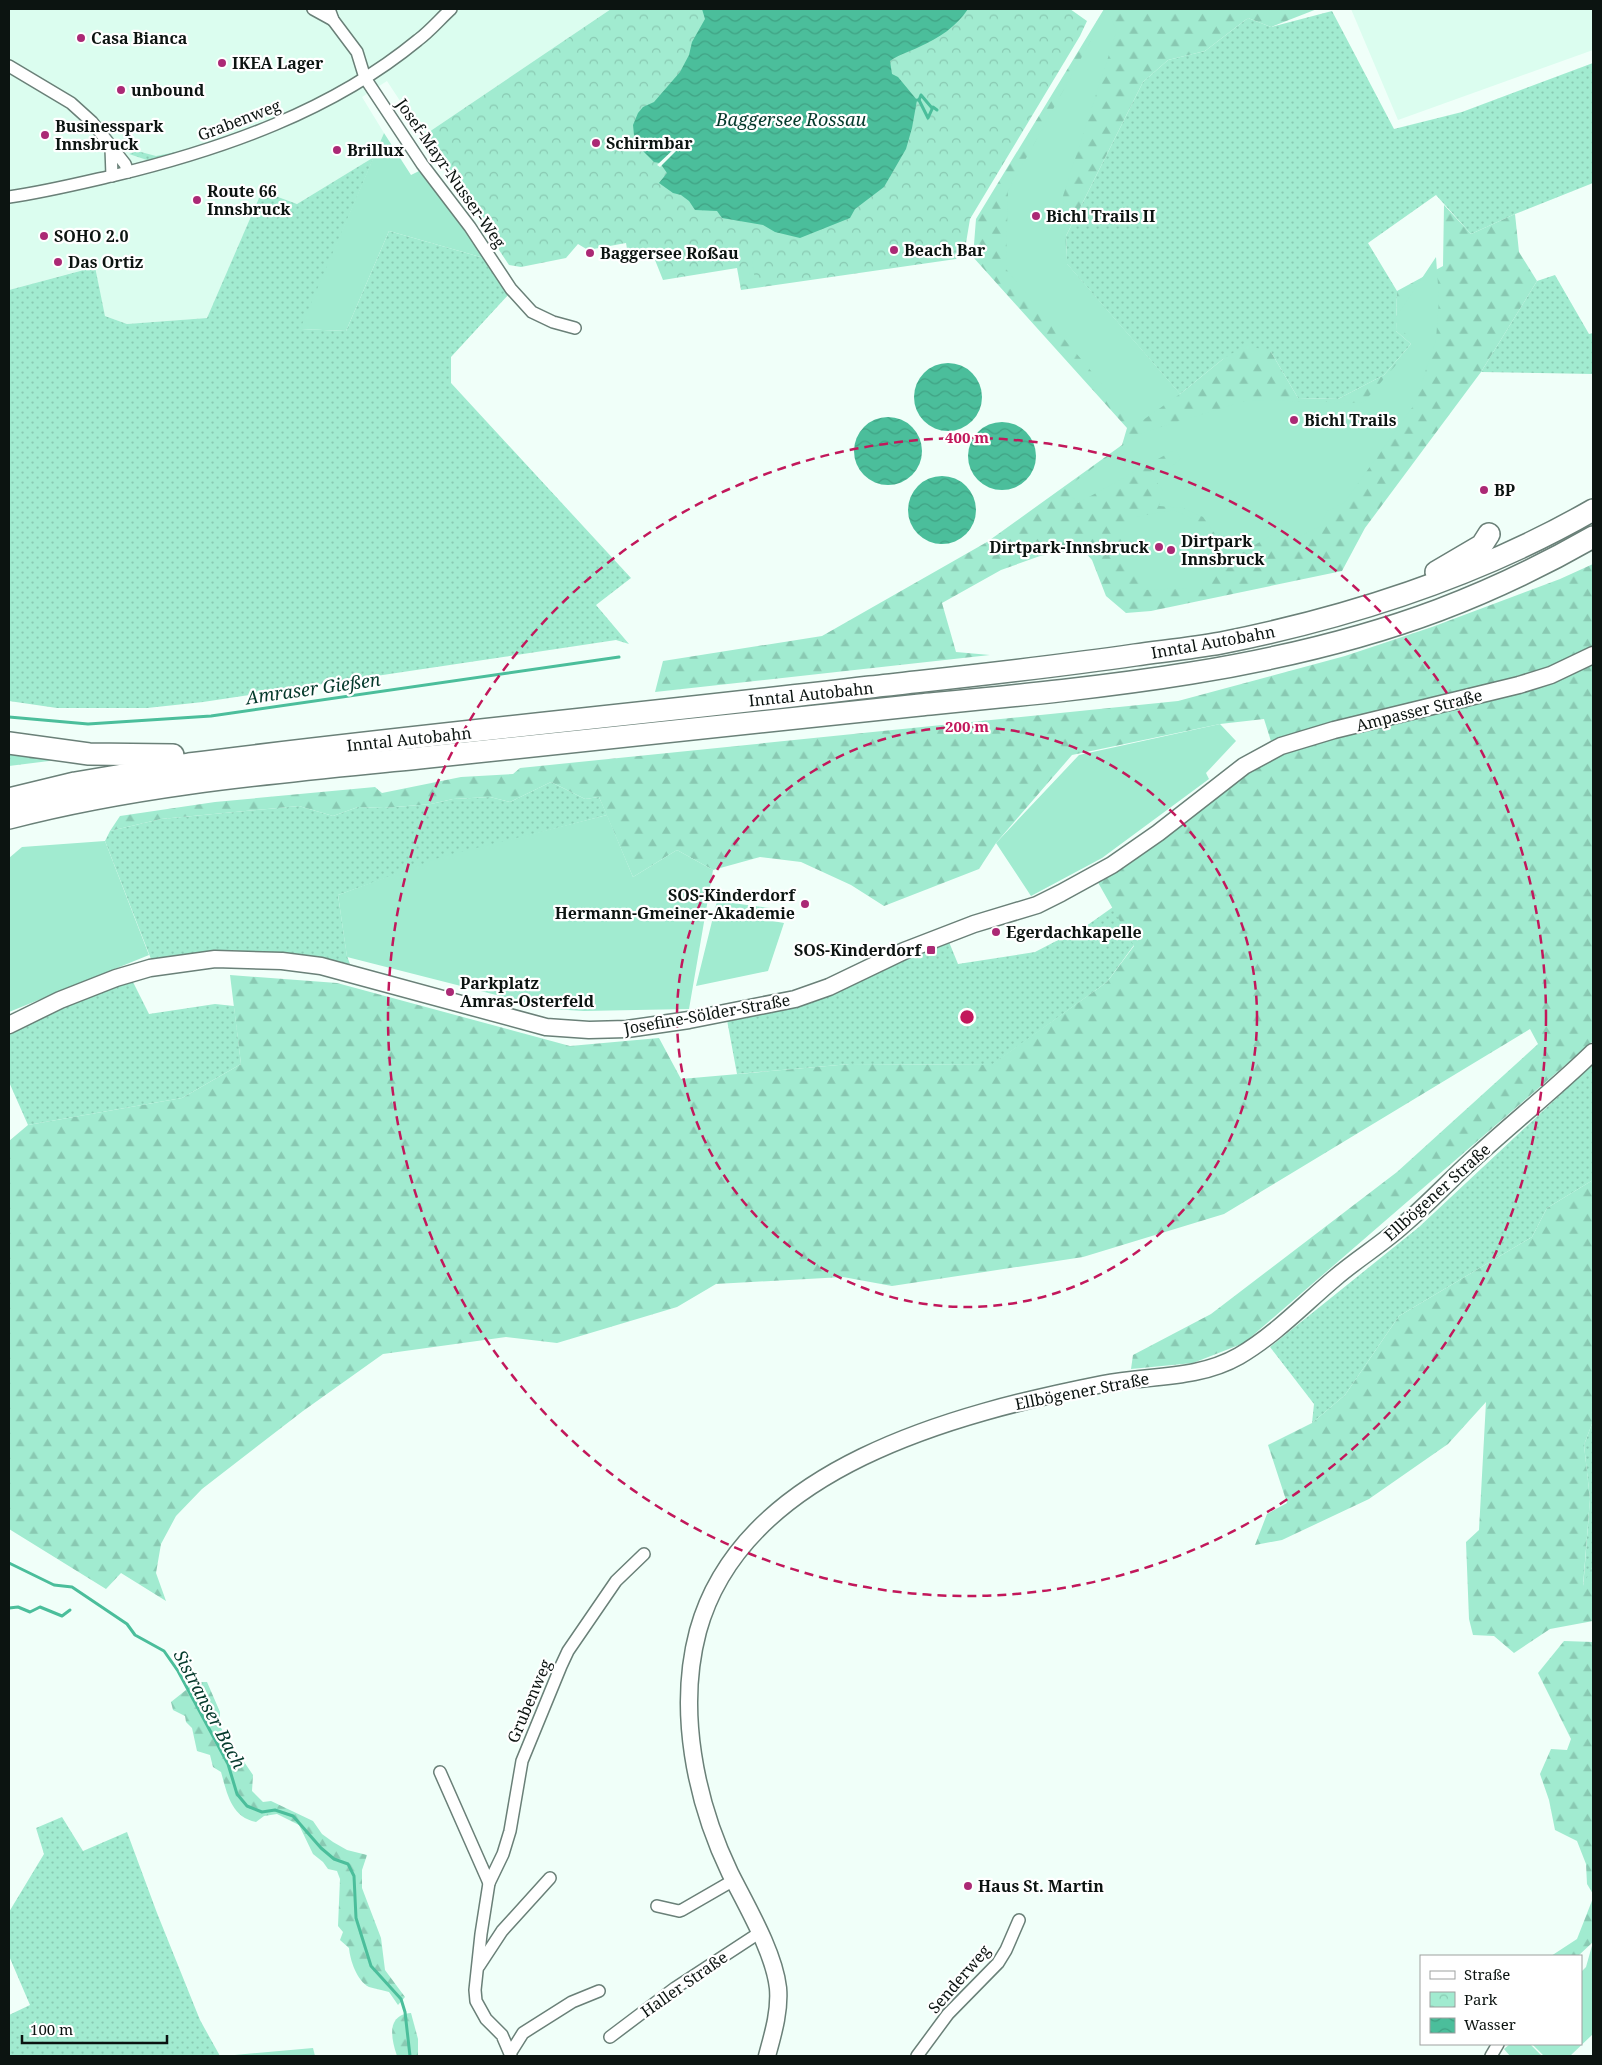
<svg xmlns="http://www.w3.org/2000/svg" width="1602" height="2065" font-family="'Noto Serif',serif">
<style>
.built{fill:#dbfdef}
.grass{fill:url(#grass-dots)}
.forest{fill:url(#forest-firs)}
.park{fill:url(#park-crowns)}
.garden{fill:#a1ebd0}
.water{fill:url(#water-waves)}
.pier{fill:#f0fff9}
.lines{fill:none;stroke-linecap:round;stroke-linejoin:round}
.stream{stroke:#4bbe9b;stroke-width:3}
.street-casing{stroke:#6a8078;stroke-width:14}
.secondary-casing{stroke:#6a8078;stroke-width:19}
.highway-casing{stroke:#6a8078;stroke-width:24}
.street{stroke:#fff;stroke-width:11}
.secondary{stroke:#fff;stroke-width:16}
.highway{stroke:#fff;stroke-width:21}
.ring{fill:none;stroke:#c2185b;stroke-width:2.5;stroke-dasharray:9 6}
.poi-dot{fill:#ab2975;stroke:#fff;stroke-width:2}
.labels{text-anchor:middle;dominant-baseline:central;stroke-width:4.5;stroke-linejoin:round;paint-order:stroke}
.poi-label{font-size:16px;font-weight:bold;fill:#0c1411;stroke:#fff;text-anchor:start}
.street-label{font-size:16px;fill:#0c1411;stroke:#fff}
.water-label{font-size:18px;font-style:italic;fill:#053a2c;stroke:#fff}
.centre{fill:#c2185b;stroke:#fff;stroke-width:2.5}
.ring-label{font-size:15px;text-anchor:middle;font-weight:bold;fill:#c2185b;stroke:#fff;stroke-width:4.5;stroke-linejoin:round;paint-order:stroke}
</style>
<defs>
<pattern id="grass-dots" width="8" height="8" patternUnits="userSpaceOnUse" patternTransform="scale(1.25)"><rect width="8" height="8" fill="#a1ebd0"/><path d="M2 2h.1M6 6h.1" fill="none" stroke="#89c9b2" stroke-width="1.8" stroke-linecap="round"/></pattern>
<pattern id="forest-firs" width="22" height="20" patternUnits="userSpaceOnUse" patternTransform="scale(1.25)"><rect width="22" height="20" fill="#a1ebd0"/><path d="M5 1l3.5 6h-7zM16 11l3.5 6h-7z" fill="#89c9b2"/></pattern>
<pattern id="park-crowns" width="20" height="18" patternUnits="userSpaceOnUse" patternTransform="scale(1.25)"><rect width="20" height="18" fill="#a1ebd0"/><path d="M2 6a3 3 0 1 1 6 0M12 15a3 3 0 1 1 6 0" fill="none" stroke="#89c9b2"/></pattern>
<pattern id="water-waves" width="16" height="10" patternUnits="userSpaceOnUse" patternTransform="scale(1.25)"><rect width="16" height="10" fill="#4bbe9b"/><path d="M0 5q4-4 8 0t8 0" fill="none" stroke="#40a284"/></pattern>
</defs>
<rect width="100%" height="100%" fill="#f0fff9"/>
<g class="built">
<path d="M9,9H611L423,136L387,81L362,97L384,133L374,157L297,204L262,191L207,318L127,324L105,316L94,267L9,290Z"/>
<path d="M1351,9H1593V50L1398,120Z"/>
</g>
<g class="grass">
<path d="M1332,11L1394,129L1462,112L1593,63V183L1515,214L1471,234L1436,195L1368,243L1397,291L1396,331L1411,344L1384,375L1338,399L1298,398L1271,352L1223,359L1180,394L1067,264L1066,236L1143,82L1168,60L1205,51L1248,18L1271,27Z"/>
<path d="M137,151L156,156L176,152L175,155L147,160L129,154Z"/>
<path d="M374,157L301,329L346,331L389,231L484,258L509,294L451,357V383L631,578L596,605L629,644L616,640L203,702L147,708H57L9,701V290L95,267L105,316L127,324L207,318L262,191L297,204Z"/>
<path d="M1555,275L1589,334L1593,333V374L1481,372L1537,281Z"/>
<path d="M551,782L585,799L599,797L607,815L445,857L338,895L347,956L350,964L231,950L151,959L105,841L110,831L161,819L299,806L333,816L358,807L384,808L431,804L453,799L490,797L510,802Z"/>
<path d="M1113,907L1134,945L1107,982L992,1065L850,1064L737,1074L727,1020L902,959L922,954L949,942L958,964L1035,952L1089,924Z"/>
<path d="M129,974L149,1014L215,1004L234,1006L241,1064L182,1098L28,1125L9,1082V1025Z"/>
<path d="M1593,1064V1180L1547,1208L1532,1237L1399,1316L1345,1395L1312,1423L1314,1404L1270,1347L1419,1227Z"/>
<path d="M1593,1421V1565L1583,1589L1590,1499L1584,1445Z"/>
<path d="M62,1817L83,1851L127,1832L157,1913L200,2020L220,2056H9V2015L30,2005L9,1956V1912L44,1854L36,1828Z"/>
</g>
<g class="forest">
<path d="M1104,9H1317L1271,27L1248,18L1205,51L1168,60L1143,82L1066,236L1067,264L1180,394L1223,359L1246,345L1271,352L1298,398L1338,399L1384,375L1411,344L1396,331L1397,291L1443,266L1444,205L1471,234L1515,214L1519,252L1537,281L1481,372L1365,528L1342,571L1151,611L1126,613L1106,596L1092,560L1081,548L1040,556L1001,570L942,603L956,652L990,655L655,692L663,661L822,636L987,542L1122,445L1127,428L973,257L976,219Z"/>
<path d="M1593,564V1041L1244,1343L1193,1363L1131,1369L1133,1355L1211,1314L1397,1172L1538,1044L1530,1029L1224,1214L1083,1257L892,1286L843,1277L716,1284L677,1307L557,1343L506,1337L383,1354L303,1411L202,1489L176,1516L161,1544L156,1573L166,1601L121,1573L106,1589L9,1529V1141L28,1125L182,1098L241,1064L230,975L337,983L570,1046L659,1038L681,1079L850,1064L991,1065L1107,982L1134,946L1096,879L1275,754L1264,719L1220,724L1072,755L996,843L979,869L884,906L851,885L801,862L760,857L713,870L677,850L633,877L599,797L585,799L551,782L510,802L490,797L453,799L431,804L384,808L358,807L333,816L299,806L161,819L110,831L120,816L215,802L375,787L382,793L461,777L513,774L520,768L1178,701L1345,656L1432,627L1560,579Z"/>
<path d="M9,750L57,760L9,766Z"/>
<path d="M1593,1180V1421L1584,1445L1590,1499L1583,1586L1593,1565V1621L1550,1629L1514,1653L1494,1636L1473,1635L1469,1619L1466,1542L1479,1530L1486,1402L1448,1444L1369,1499L1282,1540L1255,1545L1267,1514L1287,1503L1268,1445L1312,1423L1345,1395L1399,1316L1532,1237L1547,1208Z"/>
<path d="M1564,1641L1593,1642V1894L1587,1884L1586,1864L1577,1841L1555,1830L1549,1800L1540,1774L1551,1749L1567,1750L1571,1739L1538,1673Z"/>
<path d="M196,1682H207L220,1712V1726L225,1735V1741L238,1753L253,1775L252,1791L263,1802L271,1801L313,1821L322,1834L333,1842L347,1850L367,1855L362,1870V1888L381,1938L385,1970L405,1997L398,2005L389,1992C383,1990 375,1989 369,1987C357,1981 350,1960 349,1948L340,1940L343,1932L338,1926L340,1879L337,1871L328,1869L323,1862L313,1854L299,1825L277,1814L264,1816L256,1822C231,1817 227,1793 221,1772L213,1767L210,1755L197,1751L192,1728L186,1722L185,1716L173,1710L171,1702Z"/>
<path d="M1593,1898V1942L1578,1956H1551L1577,1939Z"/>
<path d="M411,2013L418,2039V2056H397C391,2038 386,2015 411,2013Z"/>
</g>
<path class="park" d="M611,9H1070L1087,21L1080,36L970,219L966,243L956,259L741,290L737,268L663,280L651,250L628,254L626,243L588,250L578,244L566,258L521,267L509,265L423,136Z"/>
<g class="garden">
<path d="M1107,11L1117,30L1063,196L1067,264L1180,394L1136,425L1006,269L1008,191Z"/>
<path d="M384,133L411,175L421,170L484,258L389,231L346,331L300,329Z"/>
<path d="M751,256L755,279L751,280L747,257Z"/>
<path d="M1436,257L1439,299L1436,340L1414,405L1344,503L1327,511L1319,527L1300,536L1272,535L1232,558L1203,517L1183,508L1159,506L1163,490L1154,479L1181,459L1176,449L1078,503L1065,489L1138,434L1248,400L1363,403L1414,344L1394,320Z"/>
<path d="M1174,510L1199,522L1216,542L1227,569L1189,588L1145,590L1125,559L1120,531L1134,517Z"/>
<path d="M1220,724L1236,741L1206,773L1209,779L1102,858L1031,896L996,843L1079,755Z"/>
<path d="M607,815L633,877L677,850L713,870L689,1009L584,1011L551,1009L347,957L338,895L444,856Z"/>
<path d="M105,841L149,955L9,1012V858L22,847Z"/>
<path d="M717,901L770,908L767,920L784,923L768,971L696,986Z"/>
<path d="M1593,1942V2034L1570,2056H1544L1532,2044H1581V1972L1586,1967Z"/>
<path d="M1510,2044H1530L1542,2056H1510L1504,2049Z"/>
<path d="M313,2048L315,2056H224Z"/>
</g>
<g class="water">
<path d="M702,9H968C956,27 939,38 919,47C909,52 900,54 890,61L892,74L898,77L917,100L912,128L906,149L884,187L855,209L850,218L800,238L775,232L763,225L722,218L717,211L695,210L689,201L681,195L673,193L659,183L667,173L660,163L654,162L640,148L634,135L633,125L638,113L643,107L654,102L680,72L689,55L692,42L705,19Z"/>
<circle cx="948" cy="397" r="34"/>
<circle cx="888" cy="451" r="34"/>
<circle cx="1002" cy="456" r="34"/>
<circle cx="942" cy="510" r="34"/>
</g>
<path class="pier" d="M678,141L684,147L680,151L678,149L660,167L657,165L676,147L674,145Z"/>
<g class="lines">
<g class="stream">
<path d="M917,100H919L928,118L933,107L937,110"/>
<path d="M919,100L921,95L932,108"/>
<path d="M9,717L88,724L211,716L619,657"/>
<path d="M9,1563L54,1585L72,1587L127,1624L135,1635L164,1651L178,1671L228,1764L237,1794L247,1806L262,1812L275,1810L293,1816L321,1848L334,1859L348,1864L354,1876L356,1918L371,1966L401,1999L405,2012L410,2056"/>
<path d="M9,1608L18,1607L30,1612L40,1607L62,1616L70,1610"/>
</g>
<g class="street-casing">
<g id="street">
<path d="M313,9L333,20"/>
<path d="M329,9L333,20L357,52L365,78L422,164L470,227L511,289L532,312L553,322L575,328"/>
<path d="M9,66L71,103L92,122L125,164L128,172"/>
<path d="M111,148L112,176"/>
<path d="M9,197C45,192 81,183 116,175C223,149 332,111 418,40C430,31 440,19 451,9"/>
<path d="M440,1772L489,1883"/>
<path d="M657,1906L679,1911L682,1910L734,1880"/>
<path d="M479,1966L502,1931L550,1878"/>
<path d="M610,2037L675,1988L759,1933"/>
<path d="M511,2052L523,2033L572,2002L599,1991"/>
<path d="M511,2056L502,2035L486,2019L476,2001L475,1990L481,1934L489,1883L503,1854L510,1831L522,1761L561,1666L568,1651L616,1581L644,1554"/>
<path d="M917,2056L948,2014L998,1963L1006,1950L1019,1920"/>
<path d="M1491,2056L1498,2044"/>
</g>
</g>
<g class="secondary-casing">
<g id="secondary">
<path d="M9,1025L60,1000L116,978L150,968L215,959L282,961L321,966L546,1027L589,1030L627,1029L689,1020L795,999L829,987L904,951L974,924L1037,905L1061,893L1112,865L1158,833L1244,766L1281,746L1334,730L1519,685L1551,675L1593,655"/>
<path d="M767,2056C773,2034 780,2011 778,1988C774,1952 746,1905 730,1873C695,1800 677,1710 698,1631C743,1467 957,1413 1103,1384C1148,1375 1197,1380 1239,1356C1275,1335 1304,1304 1335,1278C1357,1259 1382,1244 1403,1225C1427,1205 1448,1182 1471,1161C1511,1124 1554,1090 1593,1052"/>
</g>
</g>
<g class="highway-casing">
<g id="highway">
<path d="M1436,572L1482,545L1489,534"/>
<path d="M9,743L89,754L173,755"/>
<path d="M9,799L75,783L189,764C416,735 643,714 870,687C959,677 1047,668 1135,655C1164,651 1193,648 1221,643C1351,617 1478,576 1593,510"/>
<path d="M9,818C143,783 282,772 419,758C586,740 753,722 920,705C1095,688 1274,672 1439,610C1492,590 1544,565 1593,537"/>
</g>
</g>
<use href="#street" class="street"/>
<use href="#secondary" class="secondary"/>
<use href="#highway" class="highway"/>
</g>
<g class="ring">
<circle cx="967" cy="1017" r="290"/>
<circle cx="967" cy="1017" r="579"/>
</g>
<g class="poi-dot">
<circle cx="81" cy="38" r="5"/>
<circle cx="222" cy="63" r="5"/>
<circle cx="121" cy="90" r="5"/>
<circle cx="45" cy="135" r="5"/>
<circle cx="596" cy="143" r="5"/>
<circle cx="337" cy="150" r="5"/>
<circle cx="197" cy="200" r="5"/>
<circle cx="1036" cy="216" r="5"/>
<circle cx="44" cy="236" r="5"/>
<circle cx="894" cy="250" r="5"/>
<circle cx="590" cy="253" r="5"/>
<circle cx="58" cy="262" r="5"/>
<circle cx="1294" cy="420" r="5"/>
<circle cx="1484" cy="490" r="5"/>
<circle cx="1159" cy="547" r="5"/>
<circle cx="1171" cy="550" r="5"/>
<circle cx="805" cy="904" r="5"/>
<circle cx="996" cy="932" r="5"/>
<rect x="926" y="945" width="10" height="10" rx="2.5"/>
<circle cx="450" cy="992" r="5"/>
<circle cx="968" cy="1886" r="5"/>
</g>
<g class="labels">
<g class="poi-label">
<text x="91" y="38">Casa Bianca</text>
<text x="232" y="63">IKEA Lager</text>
<text x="131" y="90">unbound</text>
<text x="55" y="126">Businesspark<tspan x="55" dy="18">Innsbruck</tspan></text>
<text x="606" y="143">Schirmbar</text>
<text x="347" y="150">Brillux</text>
<text x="207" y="191">Route 66<tspan x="207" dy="18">Innsbruck</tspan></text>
<text x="1046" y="216">Bichl Trails II</text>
<text x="54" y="236">SOHO 2.0</text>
<text x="904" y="250">Beach Bar</text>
<text x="600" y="253">Baggersee Roßau</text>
<text x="68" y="262">Das Ortiz</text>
<text x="1304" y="420">Bichl Trails</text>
<text x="1494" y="490">BP</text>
<text x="1181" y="541">Dirtpark<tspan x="1181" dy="18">Innsbruck</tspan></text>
<text x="1149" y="547" text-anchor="end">Dirtpark-Innsbruck</text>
<text x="795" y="895" text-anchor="end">SOS-Kinderdorf<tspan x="795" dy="18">Hermann-Gmeiner-Akademie</tspan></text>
<text x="1006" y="932">Egerdachkapelle</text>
<text x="921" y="950" text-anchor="end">SOS-Kinderdorf</text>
<text x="460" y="983">Parkplatz<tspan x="460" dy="18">Amras-Osterfeld</tspan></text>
<text x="978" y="1886">Haus St. Martin</text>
</g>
<g class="street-label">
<text transform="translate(239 120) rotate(-21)">Grabenweg</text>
<text transform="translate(451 173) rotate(55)">Josef-Mayr-Nusser-Weg</text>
<text transform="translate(1213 642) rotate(-10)">Inntal Autobahn</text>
<text transform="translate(811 694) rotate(-6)">Inntal Autobahn</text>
<text transform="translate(1419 710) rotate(-14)">Ampasser Straße</text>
<text transform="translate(409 739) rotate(-6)">Inntal Autobahn</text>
<text transform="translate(707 1014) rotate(-10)">Josefine-Sölder-Straße</text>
<text transform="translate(1437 1192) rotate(-42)">Ellbögener Straße</text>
<text transform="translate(1082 1391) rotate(-11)">Ellbögener Straße</text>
<text transform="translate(529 1701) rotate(-67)">Grubenweg</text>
<text transform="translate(959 1979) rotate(-49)">Senderweg</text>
<text transform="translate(684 1984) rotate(-35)">Haller Straße</text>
</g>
<g class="water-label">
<text x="791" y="119">Baggersee Rossau</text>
<text transform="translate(313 688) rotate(-8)">Amraser Gießen</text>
<text transform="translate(210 1709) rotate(62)">Sistranser Bach</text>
</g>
</g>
<circle cx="967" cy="1017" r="8" class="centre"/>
<g class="ring-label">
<text x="967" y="443">400 m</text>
<text x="967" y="732">200 m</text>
</g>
<rect width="1602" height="2065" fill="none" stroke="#0c1411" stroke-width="20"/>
<rect x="1420" y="1955" width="162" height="90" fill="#ffffff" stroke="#9ea1a0"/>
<rect x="1430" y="1971" width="25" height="8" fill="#ffffff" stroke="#9ea1a0"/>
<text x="1464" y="1980" font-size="15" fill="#0c1411">Straße</text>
<rect x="1430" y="1992" width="25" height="15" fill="url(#park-crowns)" stroke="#9ea1a0"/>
<text x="1464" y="2005" font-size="15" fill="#0c1411">Park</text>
<rect x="1430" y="2018" width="25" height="15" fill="url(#water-waves)" stroke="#9ea1a0"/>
<text x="1464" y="2030" font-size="15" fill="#0c1411">Wasser</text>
<path d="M22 2035v8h145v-8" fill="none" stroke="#0c1411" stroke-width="2.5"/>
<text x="30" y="2035" font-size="15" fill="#0c1411" stroke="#ffffff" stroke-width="4" paint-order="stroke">100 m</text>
</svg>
